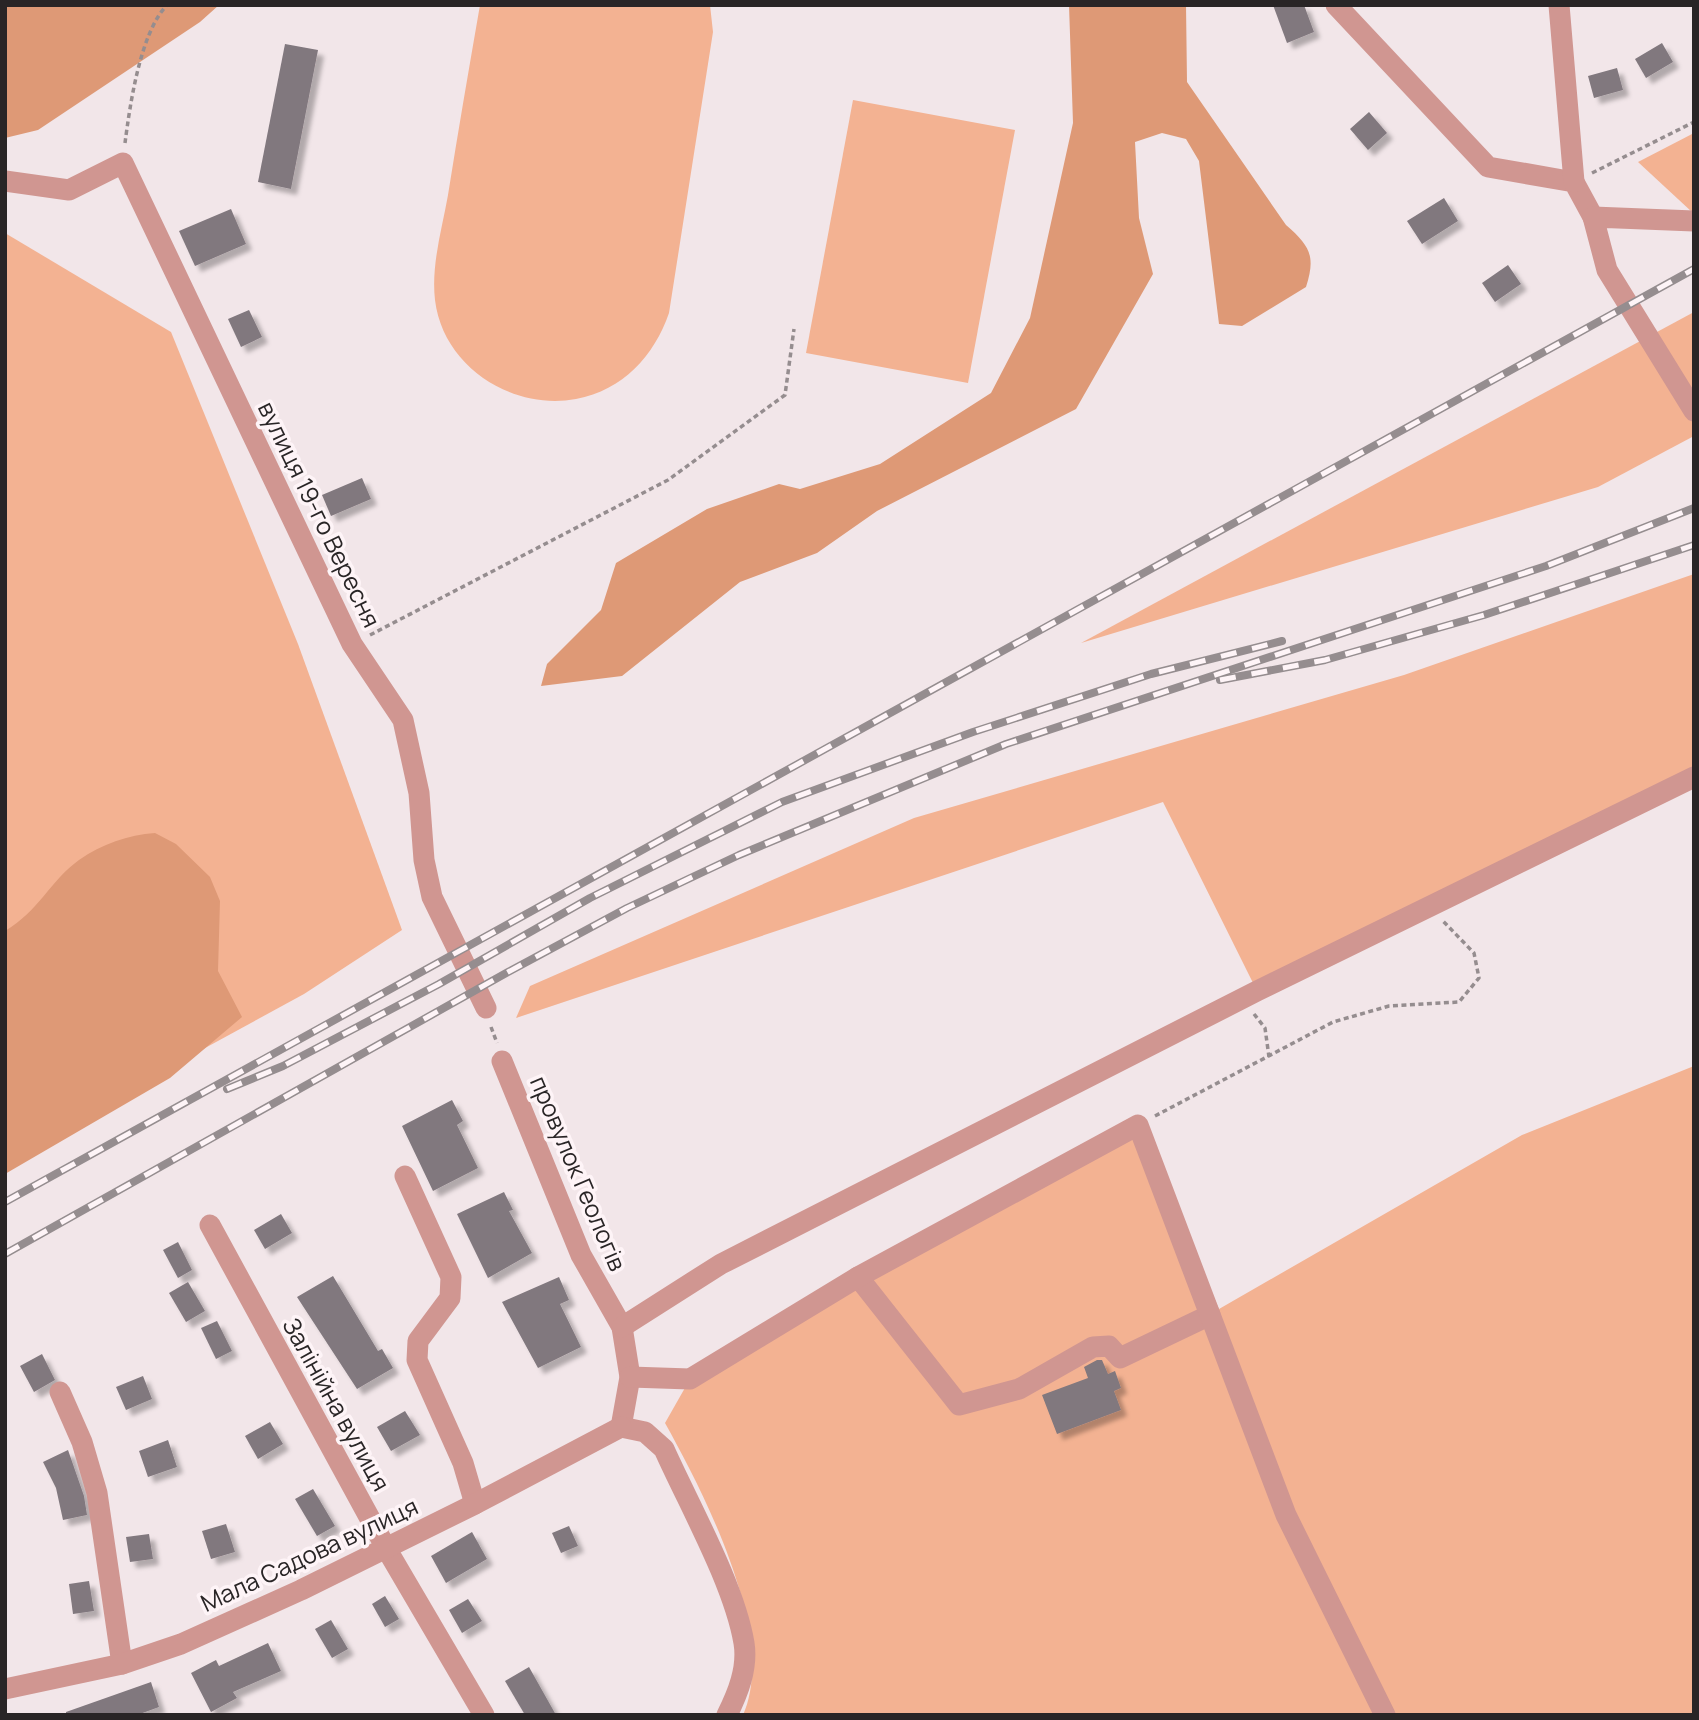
<svg xmlns="http://www.w3.org/2000/svg" width="1699" height="1720" font-family="Manrope,sans-serif">
<style>
.green{fill:#f3b292}
.forest{fill:#de9976}
.building{fill:#81787e;filter:url(#shadow)}
.lines{fill:none;stroke-linecap:round;stroke-linejoin:round}
.path{stroke:#958d8f;stroke-width:3.5;stroke-dasharray:5 3.5;stroke-linecap:butt}
.minor{stroke:#d09691;stroke-width:21}
.rail-casing{stroke:#958d8f;stroke-width:8}
.rail{stroke:#fef4f7;stroke-width:5;stroke-dasharray:16;stroke-linecap:butt}
.labels{text-anchor:middle;dominant-baseline:central;stroke-width:7;stroke-linejoin:round;paint-order:stroke}
.street-label{font-size:24px;fill:#292526;stroke:#fef4f7}
</style>
<defs>
<filter id="shadow"><feDropShadow dx="6" dy="6" stdDeviation="2" flood-color="#0004"/></filter>
</defs>
<rect width="100%" height="100%" fill="#f2e6e9"/>
<g class="green">
<path d="M480,5H710L713,32L669,313C654,356 623,390 576,399C513,411 443,367 435,300C431,265 442,229 448,195C458,132 469,68 480,5Z"/>
<path d="M853,100L1015,130L968,383L806,353Z"/>
<path d="M1694,133V211L1692,212L1638,162Z"/>
<path d="M5,233L171,332L298,644L402,930L304,994L5,1157Z"/>
<path d="M1694,312V436L1598,487L1081,643Z"/>
<path d="M1694,574V777L1257,991L1163,802L516,1018L530,986L914,818L1404,675Z"/>
<path d="M1694,1066V1715H743C778,1636 704,1493 665,1423L690,1379L1138,1125L1219,1309L1522,1135Z"/>
</g>
<g class="forest">
<path d="M5,5H219L200,22L38,130L5,138Z"/>
<path d="M1069,5H1186L1187,82L1286,225C1310,246 1316,256 1306,287L1242,326L1219,324L1199,161L1186,139L1162,133L1135,142L1139,218L1153,274L1076,409L877,511L817,553L740,582L622,676L541,686L547,664L601,610L616,563L707,509L779,484L800,489L880,464L991,393L1030,318L1073,123Z"/>
<path d="M155,833L176,844L210,877L220,901L218,971L242,1017L170,1078L5,1174V931C38,912 51,880 79,860C102,844 128,835 155,833Z"/>
</g>
<g class="building">
<path d="M1273,5H1304L1314,32L1287,43Z"/>
<path d="M1662,43L1673,62L1646,78L1635,59Z"/>
<path d="M285,44L318,50L291,189L258,182Z"/>
<path d="M1617,68L1623,90L1594,98L1588,76Z"/>
<path d="M1369,112L1387,133L1368,150L1350,129Z"/>
<path d="M1444,198L1458,221L1422,244L1407,221Z"/>
<path d="M231,209L246,244L195,266L179,231Z"/>
<path d="M1508,265L1521,284L1495,302L1482,283Z"/>
<path d="M249,310L262,337L241,347L228,319Z"/>
<path d="M362,478L371,499L331,516L322,495Z"/>
<path d="M452,1100L463,1121L457,1125L478,1168L433,1191L402,1126Z"/>
<path d="M504,1192L513,1210L509,1211L532,1253L488,1278L457,1214Z"/>
<path d="M281,1214L292,1233L265,1249L254,1230Z"/>
<path d="M178,1242L192,1270L178,1278L163,1250Z"/>
<path d="M333,1276L378,1351L382,1349L393,1368L357,1389L297,1297Z"/>
<path d="M559,1277L569,1300L560,1304L581,1347L538,1368L502,1302Z"/>
<path d="M188,1282L205,1311L186,1322L169,1293Z"/>
<path d="M217,1321L232,1351L216,1359L201,1328Z"/>
<path d="M42,1354L55,1380L34,1392L20,1366Z"/>
<path d="M1097,1360H1102L1108,1374L1115,1371L1121,1388L1114,1391L1121,1410L1057,1434L1042,1395L1088,1378L1084,1367Z"/>
<path d="M143,1376L152,1399L126,1410L116,1387Z"/>
<path d="M405,1411L420,1435L391,1451L377,1427Z"/>
<path d="M270,1422L283,1444L258,1459L245,1436Z"/>
<path d="M168,1440L177,1467L148,1477L139,1451Z"/>
<path d="M68,1450L84,1496L87,1515L63,1520L56,1488L43,1462Z"/>
<path d="M313,1489L335,1526L317,1536L295,1499Z"/>
<path d="M226,1524L235,1552L211,1559L202,1531Z"/>
<path d="M569,1526L578,1546L561,1553L552,1533Z"/>
<path d="M472,1532L487,1559L446,1583L431,1556Z"/>
<path d="M149,1534L153,1559L130,1562L126,1537Z"/>
<path d="M89,1581L94,1611L73,1614L69,1584Z"/>
<path d="M385,1596L399,1619L385,1627L372,1604Z"/>
<path d="M468,1599L482,1621L462,1633L449,1610Z"/>
<path d="M331,1620L348,1649L332,1658L315,1629Z"/>
<path d="M268,1643L281,1671L233,1692L237,1698L211,1712L191,1673L216,1660L219,1666Z"/>
<path d="M529,1667L556,1715H525L505,1681Z"/>
<path d="M151,1682L159,1707L137,1715H66V1712Z"/>
</g>
<g class="lines">
<g class="path">
<path d="M125,143C130,105 140,33 167,5"/>
<path d="M1592,173L1694,122"/>
<path d="M370,635L668,480L785,395L794,329"/>
<path d="M1254,1014L1265,1028L1269,1057"/>
<path d="M491,1027L497,1043"/>
<path d="M1155,1116L1333,1022L1389,1006L1459,1002L1479,978L1474,953L1443,921"/>
</g>
<g class="minor">
<path d="M1336,5L1488,167L1574,182L1593,217"/>
<path d="M1559,5L1574,182"/>
<path d="M5,181L69,190L123,163L352,644L403,720L419,793L424,860L432,897L486,1008"/>
<path d="M1694,221L1593,217L1607,270L1694,411"/>
<path d="M502,1061L581,1255L622,1327L630,1377L621,1427"/>
<path d="M405,1176L451,1277L450,1298L418,1341L417,1360L463,1463L475,1504"/>
<path d="M210,1225L386,1548L484,1715"/>
<path d="M858,1277L959,1405L1019,1389L1093,1347L1109,1346L1120,1358L1210,1315"/>
<path d="M622,1327L721,1264L1257,991L1694,777"/>
<path d="M630,1377L690,1379L858,1277L1138,1125L1286,1515L1385,1715"/>
<path d="M60,1392L82,1442L97,1493L122,1664"/>
<path d="M621,1427L645,1432L664,1449C689,1505 734,1584 744,1643C748,1668 738,1693 727,1715"/>
<path d="M5,1689L122,1664L181,1644L301,1590L475,1504L621,1427"/>
</g>
<g class="rail-casing">
<g id="rail">
<path d="M1220,680L1325,660L1484,615L1694,545"/>
<path d="M227,1089L283,1066L439,984L590,898L782,802L973,732L1151,674L1282,641"/>
<path d="M5,1202L1694,269"/>
<path d="M5,1254L508,972L627,908L739,855L1006,744L1546,566L1694,508"/>
</g>
</g>
<use href="#rail" class="rail"/>
</g>
<g class="labels">
<g class="street-label">
<text transform="translate(320 514) rotate(64)">вулиця 19-го Вересня</text>
<text transform="translate(579 1173) rotate(67)">провулок Геологів</text>
<text transform="translate(337 1404) rotate(61)">Залінійна вулиця</text>
<text transform="translate(309 1554) rotate(-25)">Мала Садова вулиця</text>
</g>
</g>
<rect width="1699" height="1720" fill="none" stroke="#292526" stroke-width="14"/>
</svg>
